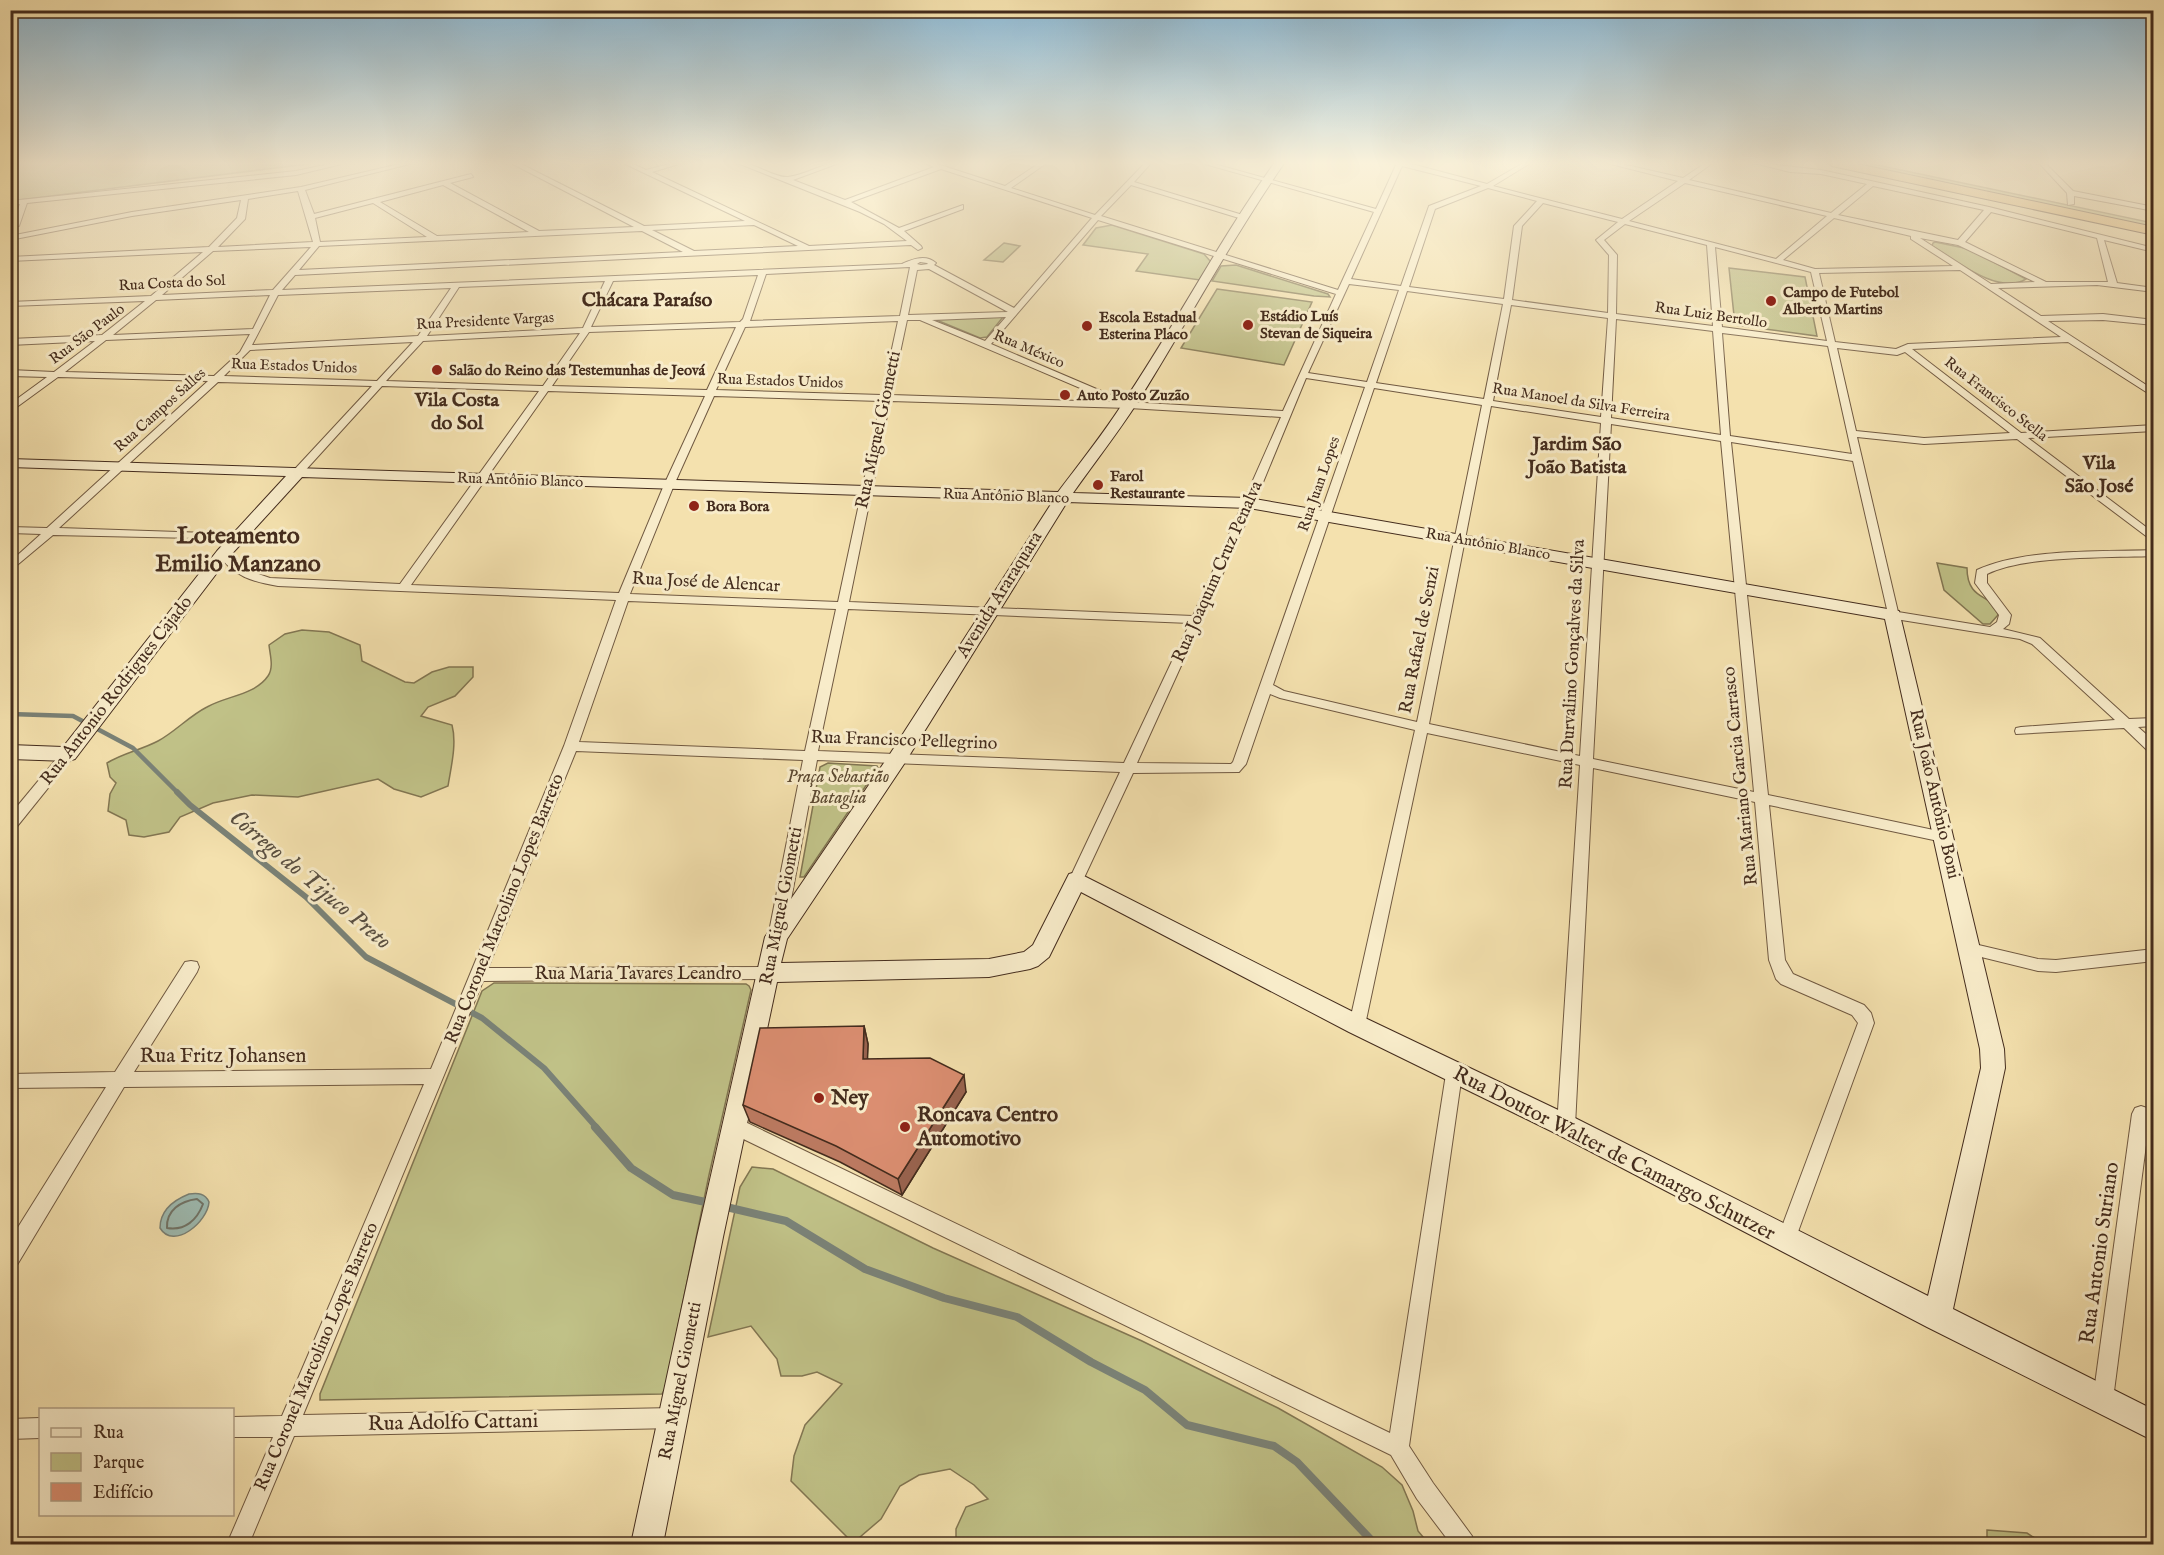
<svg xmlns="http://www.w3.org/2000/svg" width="2164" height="1555" font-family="'IM FELL English',serif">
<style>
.green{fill:#c0c187;stroke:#827652;stroke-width:1.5}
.water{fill:#9ebcb3;stroke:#7a8277;stroke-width:1.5}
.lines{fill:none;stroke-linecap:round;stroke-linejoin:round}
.shore{stroke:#717468;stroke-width:2}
.stream-far2{stroke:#7a8277;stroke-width:4.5}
.stream-far1{stroke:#7a8277;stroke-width:6}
.stream{stroke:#7a8277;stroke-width:8}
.street-casing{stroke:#705941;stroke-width:2}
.secondary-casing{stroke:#442c1d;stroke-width:2}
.highway-casing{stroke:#442c1d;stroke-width:2}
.street{fill:#f8ecca;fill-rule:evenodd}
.secondary{fill:#f8ecca;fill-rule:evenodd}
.highway{fill:#eac077;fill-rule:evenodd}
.wall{fill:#bc7a61;stroke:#442c1d;stroke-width:1.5}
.shaded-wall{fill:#99634f;stroke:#442c1d;stroke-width:1.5}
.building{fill:#db8e71;stroke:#442c1d;stroke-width:1.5}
.poi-dot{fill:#8f2418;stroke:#f8ecca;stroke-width:2}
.labels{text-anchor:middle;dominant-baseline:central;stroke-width:6;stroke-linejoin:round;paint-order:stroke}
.far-street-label{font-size:15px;fill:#442c1d;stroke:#f8ecca}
.far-poi-label{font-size:15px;font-weight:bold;fill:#442c1d;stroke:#f8ecca;text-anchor:start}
.street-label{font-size:18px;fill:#442c1d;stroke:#f8ecca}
.park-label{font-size:18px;font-style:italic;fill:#5d4a32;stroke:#f8ecca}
.far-district-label{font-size:20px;font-weight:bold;fill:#442c1d;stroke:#f8ecca}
.near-street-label{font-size:21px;fill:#442c1d;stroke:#f8ecca}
.near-poi-label{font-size:21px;font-weight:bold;fill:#442c1d;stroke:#f8ecca;text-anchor:start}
.district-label{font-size:24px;font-weight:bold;fill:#442c1d;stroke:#f8ecca}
.near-water-label{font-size:24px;font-style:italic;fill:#5a5042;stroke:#f8ecca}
</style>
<rect width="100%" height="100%" fill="#f4e1ae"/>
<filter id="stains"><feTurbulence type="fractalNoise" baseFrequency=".00333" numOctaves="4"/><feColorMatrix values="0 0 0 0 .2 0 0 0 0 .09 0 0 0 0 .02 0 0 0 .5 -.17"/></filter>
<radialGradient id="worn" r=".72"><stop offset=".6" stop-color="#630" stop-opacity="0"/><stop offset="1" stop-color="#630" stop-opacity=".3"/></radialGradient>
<g class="green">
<path d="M10,162H323L11,201Z"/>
<path d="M1840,162H1863L2153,223V229Z"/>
<path d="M1112,225L1204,254L1211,262L1200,280L1136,271L1148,254L1083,245L1096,228Z"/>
<path d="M1935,242L1969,249L2026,279C1999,296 1955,260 1932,246L1933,243Z"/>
<path d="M1004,243L1020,246L1003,262L984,260Z"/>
<path d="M1236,265L1328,294L1330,297L1314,296L1212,281L1221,266Z"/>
<path d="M1729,268L1805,277L1817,336L1735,325Z"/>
<path d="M1217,289L1312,302L1284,365L1181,348Z"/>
<path d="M1003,317L987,337L980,338L934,319Z"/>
<path d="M1937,563L1967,568C1967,603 1995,593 1998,615L1990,624H1983L1944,590Z"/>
<path d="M302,630L329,632L360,645L362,661L405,682L414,683L432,672L449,667H473V677L455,696L428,707L421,716L452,725C457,744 451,767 448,786L421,797L394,789L378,779L298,797L252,795L213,803L180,817L169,832L144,837L129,835L126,820L108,811L110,794L116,783L110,777L107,763C123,753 141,750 158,741C175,732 189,716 207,707C226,696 255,695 268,676C274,667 270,655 269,645L285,634Z"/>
<path d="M828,763L877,766L878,768L804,877H800L820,767Z"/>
<path d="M494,983L746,984L749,986L751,990L709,1175L665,1389L662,1394L320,1400V1394L482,991Z"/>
<path d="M752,1167L773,1169L933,1248L1142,1341L1278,1408L1382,1467L1402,1485L1413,1511L1418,1531L1429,1544H956V1529L966,1507L988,1499L974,1485L950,1469L919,1475L900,1486L881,1519L853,1543L791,1481L794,1456L805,1425L842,1384L817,1372L802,1376H781L777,1359L751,1326L708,1337L740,1187Z"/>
<path d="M1987,1530L2027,1533L2044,1544H1987Z"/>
</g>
<path class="water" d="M189,1194C198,1193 205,1193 209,1202C208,1221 174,1251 160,1228C160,1210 174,1200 189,1194Z"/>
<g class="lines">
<path class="shore" d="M197,1199L203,1204C197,1220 185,1231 167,1228C166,1210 181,1201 197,1199Z"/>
<path class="stream-far2" d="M10,714L73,716L133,748L178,793"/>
<path class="stream-far1" d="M177,792L190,805L306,897L366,957L482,1018L544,1068L597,1128"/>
<g class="stream">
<path d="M595,1127L631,1168L673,1195L710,1203"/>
<path d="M722,1206L786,1221L865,1269L944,1298L1017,1317L1091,1362L1145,1390L1187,1425L1274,1446L1297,1462L1375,1544"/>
</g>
<g class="street-casing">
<g id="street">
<path d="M339,162H350L296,175L27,203L19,226L12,224L20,204L10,205V201L296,171Z"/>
<path d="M408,162H418L305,190L314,214L471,174L473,177L450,183L539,231L634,227L509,162H517L644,226L745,221L621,162H629L646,170L677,162H686L652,172L809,246L907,241L884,224L860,212L735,162C753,161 773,178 788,177C807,175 823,162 842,162L793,180L845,200L934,167L922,162H931L1005,186L1041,162H1048L1011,188L1095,215L1146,162H1152L1134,182L1246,216L1239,218L1131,185L1101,216L1338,290L1374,212L1198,162H1207L1376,209L1396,165L1391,162H1404L1487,184L1525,162H1532L1493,186L1622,219L1678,181L1603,162H1613L1683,178L1707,162H1714L1689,180L1831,213L1867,184L1821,174L1790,172L1750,162L1821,170L1989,207L2154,248V252L2104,240L2117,283L2154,288V292L2097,285L1998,288L2041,316L2103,314L2154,320V325L2103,320L2048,321L2154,390V397L2068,342L1912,349L2021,433L2154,425V431L2028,438L2154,533V542L2017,439L1924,444L1857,437L1898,612L1990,627L1997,622L1999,615L1975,583L1977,570C2024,548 2101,552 2154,550V556C2108,558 2026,555 1987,574V583L2011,615L2009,624L2003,629L2040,638L2129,719L2154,718V726L2138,727L2154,741V753L2149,752L2124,728L2016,734L2015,731L2016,728L2021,727L2115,720L2032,644L2020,639L1889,618L1853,461L1731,442L1768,795L1943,832L1948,833L1950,837L1948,841L1943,842L1769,805L1785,960L1793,974L1864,1005L1871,1013L1874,1023L1795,1240L1793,1246L1786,1249L1779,1246L1777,1240L1858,1023L1852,1015L1781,984L1776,979L1769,960L1755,802L1593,768L1575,1126L1572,1132L1566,1134L1560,1132L1557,1126L1580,765L1427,733L1365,1025L1363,1030L1357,1032L1351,1030L1349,1025L1415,730L1280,698L1270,694L1246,764L1239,772L1133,773L1083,880L1081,884H1071L1069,880L1120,772L817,760L785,932L782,936L777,938L772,936L769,932L803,760L576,751L488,968L769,967L775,968L777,973L775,978L769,979L483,981L303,1415L674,1408L681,1411L684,1418L681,1425L674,1428L294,1436L249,1544H227L273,1437H232V1417L282,1416L424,1084L124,1087L17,1265L10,1267V1240L106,1087L10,1088V1074L115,1072L185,962L191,961L197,962L199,967L197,972L134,1072L431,1069L564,746L616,600L278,586C253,582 233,576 218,554L223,551L227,552L244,569L270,578L400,584L539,391L382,386L302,474L298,475L293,472L294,470L372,386L218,382L59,528L238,534L242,535V539L53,535L10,571V562L41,534L10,533V527L47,528L208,381L58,377L10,412V404L47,377L10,376V370L54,372L95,341L10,345V339L102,335L145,301L10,306V302L151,296L203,252L10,261V257L209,247L237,218L241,200L132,216L10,240V236L132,212L301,187ZM1402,166L1481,186L1429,206L1401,286L1351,279ZM941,169L1092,218L1014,308L934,265L936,263C926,254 913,259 902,264L282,290L295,275L911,245L918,250L922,248L921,246L904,231L963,209V205L899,228L851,202ZM1685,183L1827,216L1776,259L1629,221ZM443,185L529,232L437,236L380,202ZM1873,186L1984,210L1958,240L1838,215ZM1488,188L1537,201L1514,226L1504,299L1409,287L1435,209ZM298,191L313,242L218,247L245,219L248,199ZM373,203L427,237L320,242L315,218ZM1543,203L1618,222L1596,240L1609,255L1608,313L1512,300L1522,226ZM1991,212L2097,238L2108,282H2046L1965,242ZM1834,218L1911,236V239L1953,266L1815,269L1783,260ZM1098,220L1336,294L1283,411L1127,402L991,344ZM1625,224L1707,245L1713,326L1616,314L1617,255L1604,240ZM754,225L798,246L694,251L652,230ZM642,231L683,252L299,270L319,246ZM1920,238L1958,245L2035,282L1991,284ZM311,247L273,290L162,295L213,251ZM1715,247L1811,272L1827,341L1722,327ZM920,262L927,263L928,264L921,265L917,264ZM910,267L900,316L750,321L766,274ZM929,269L1008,312L908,315L917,270ZM1960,270L2061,337L1908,344L1896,349L1835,342L1819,273ZM758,275L743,319L740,322L591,327L613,281ZM605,281L583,328L427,336L459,287ZM1349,284L1399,290L1367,382L1308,373ZM451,288L418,336L252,345L278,295ZM1407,291L1503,304L1484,399L1376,383ZM270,295L253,329L113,335L156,300ZM1511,305L1608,318L1601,417L1493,401ZM1006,317L985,341L932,320ZM1616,319L1713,331L1721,435L1611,418ZM907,320H920L1113,402L891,395ZM898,321L882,395L716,390L745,327ZM736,327L707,390L552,386L589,332ZM580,333L543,386L386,381L423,341ZM1722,333L1828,346L1852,454L1730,436ZM250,334L240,352L214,376L65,372L106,340ZM413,342L377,381L224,376L250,350ZM1837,348L1897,355L1905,352L2010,433L1924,438L1856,431ZM1306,378L1365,387L1233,762L1231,764L1137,763L1252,509ZM1374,388L1482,405L1417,722L1284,691L1273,685ZM548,391L705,396L664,485L619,593L411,585ZM714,396L881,401L838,602L630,594L674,485ZM890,401L1129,408L1281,417L1193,616L849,602ZM1491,406L1601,423L1580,756L1429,724ZM1611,424L1721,441L1754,792L1593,759ZM628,601L836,609L805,751L579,742ZM848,609L1190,623L1124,763L818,751Z"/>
<path d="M2038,162H2044L2073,191L2154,207V211L2074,196V204L2068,205L2067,193Z"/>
<path d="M2148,162H2154V165Z"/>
<path d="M68,749L75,754L73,757L15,829L10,830V815L63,751Z"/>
<path d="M1970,943L2038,959L2056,960L2154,949V961L2056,972L2038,971L1965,953L1962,949L1965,945Z"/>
<path d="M1454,1067L1460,1069L1462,1074L1409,1446L1433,1483L1472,1536L1475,1544H1451L1417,1499L1391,1455L729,1132L726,1126L729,1120L735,1118L741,1120L1390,1433L1446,1074L1448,1069Z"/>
<path d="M2141,1106L2147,1108L2150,1114L2113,1399L2110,1406L2103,1409L2096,1406L2093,1399L2132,1114L2135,1108Z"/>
<path d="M40,1418V1438L10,1439V1419Z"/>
</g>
</g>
<g class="secondary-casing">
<path id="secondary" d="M1275,162H1285C1231,240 1187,323 1137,403C1117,434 1094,463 1073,493L1249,498L1899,611L2004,1049L2005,1068L1953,1309L2154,1410V1441L1927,1327L1557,1134L1349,1032L1081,892L1049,957L1038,966L1030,969L989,977L777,982L723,1237L663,1544H631L697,1237L765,937L890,754L1053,501L302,477L229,557L75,759L68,761L10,759V745L63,747L217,551L286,476L10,467V459L1058,492C1080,463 1103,434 1123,403C1176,324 1220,239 1275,162ZM1067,502L1249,508L1885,619L1980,1049L1981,1068L1928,1296L1575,1118L1365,1018L1076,872L1069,874L1033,945L1024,952L989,959L781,963L787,939L904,764Z"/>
</g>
<g class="highway-casing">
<path id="highway" d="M1826,162H1848L2154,227V235L1832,166Z"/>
</g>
<use href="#street" class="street"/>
<use href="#secondary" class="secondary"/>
<use href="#highway" class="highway"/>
</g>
<path class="wall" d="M864,1026L868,1044L867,1059L966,1092L902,1195L840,1162L750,1122L743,1105Z"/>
<g class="shaded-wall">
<path d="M864,1026L868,1044L867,1076L863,1059Z"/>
<path d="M964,1075L966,1092L902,1195L898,1179Z"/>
</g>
<path class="building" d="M864,1026L863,1059L930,1058L964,1075L898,1179L836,1146L743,1105L760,1028Z"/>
<linearGradient id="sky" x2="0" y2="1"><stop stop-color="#8ab7d3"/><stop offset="0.43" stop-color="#faf2db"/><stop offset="1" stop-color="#faf2db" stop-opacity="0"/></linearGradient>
<rect width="2164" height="379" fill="url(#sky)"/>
<g class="poi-dot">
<circle cx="1771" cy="301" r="6"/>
<circle cx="1248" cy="325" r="6"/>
<circle cx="1087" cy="326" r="6"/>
<circle cx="437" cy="370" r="6"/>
<circle cx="1065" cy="395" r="6"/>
<circle cx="1098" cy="485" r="6"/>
<circle cx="694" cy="506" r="6"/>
<circle cx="819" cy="1098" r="6"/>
<circle cx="905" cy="1127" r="6"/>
</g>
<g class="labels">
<g class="far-street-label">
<text transform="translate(172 283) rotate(-3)">Rua Costa do Sol</text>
<text transform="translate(1711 315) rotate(8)">Rua Luiz Bertollo</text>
<text transform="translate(485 321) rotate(-3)">Rua Presidente Vargas</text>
<text transform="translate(87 334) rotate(-37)">Rua São Paulo</text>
<text transform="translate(1029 349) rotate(23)">Rua México</text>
<text transform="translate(294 366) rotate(2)">Rua Estados Unidos</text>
<text transform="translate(780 381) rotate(2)">Rua Estados Unidos</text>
<text transform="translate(1996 399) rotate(38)">Rua Francisco Stella</text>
<text transform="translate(1581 402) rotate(9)">Rua Manoel da Silva Ferreira</text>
<text transform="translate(160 410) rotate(-42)">Rua Campos Salles</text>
<text transform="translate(520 480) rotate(2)">Rua Antônio Blanco</text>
<text transform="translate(1319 484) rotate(-71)">Rua Juan Lopes</text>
<text transform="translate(1006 496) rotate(2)">Rua Antônio Blanco</text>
<text transform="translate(1488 544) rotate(10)">Rua Antônio Blanco</text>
</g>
<g class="far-poi-label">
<text x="1783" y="292">Campo de Futebol<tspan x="1783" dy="17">Alberto Martins</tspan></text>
<text x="1260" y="316">Estádio Luís<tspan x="1260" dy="17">Stevan de Siqueira</tspan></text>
<text x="1099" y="317">Escola Estadual<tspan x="1099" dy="17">Esterina Placo</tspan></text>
<text x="449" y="370">Salão do Reino das Testemunhas de Jeová</text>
<text x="1077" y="395">Auto Posto Zuzão</text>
<text x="1110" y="476">Farol<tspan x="1110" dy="17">Restaurante</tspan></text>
<text x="706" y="506">Bora Bora</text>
</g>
<g class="street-label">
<text transform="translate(879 430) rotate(-78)">Rua Miguel Giometti</text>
<text transform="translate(1218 572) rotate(-66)">Rua Joaquim Cruz Penalva</text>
<text transform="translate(706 583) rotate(3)">Rua José de Alencar</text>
<text transform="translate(1000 595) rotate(-58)">Avenida Araraquara</text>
<text transform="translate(1420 640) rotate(-79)">Rua Rafael de Senzi</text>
<text transform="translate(1573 664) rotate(-87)">Rua Durvalino Gonçalves da Silva</text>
<text transform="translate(117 691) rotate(-52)">Rua Antonio Rodrigues Cajado</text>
<text transform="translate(904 741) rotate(2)">Rua Francisco Pellegrino</text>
<text transform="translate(1741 776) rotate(-96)">Rua Mariano Garcia Carrasco</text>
<text transform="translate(1934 794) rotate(77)">Rua João Antônio Boni</text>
<text transform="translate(782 906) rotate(-79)">Rua Miguel Giometti</text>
<text transform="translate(505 909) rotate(-68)">Rua Coronel Marcolino Lopes Barreto</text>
<text x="638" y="974">Rua Maria Tavares Leandro</text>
<text transform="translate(317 1357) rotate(-67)">Rua Coronel Marcolino Lopes Barreto</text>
<text transform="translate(681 1381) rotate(-79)">Rua Miguel Giometti</text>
</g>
<g class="park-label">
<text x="838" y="777">Praça Sebastião<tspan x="838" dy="21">Bataglia</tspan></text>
</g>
<g class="far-district-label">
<text x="647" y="300">Chácara Paraíso</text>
<text x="457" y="400">Vila Costa<tspan x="457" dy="23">do Sol</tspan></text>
<text x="1577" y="444">Jardim São<tspan x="1577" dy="23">João Batista</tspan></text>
<text x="2099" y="463">Vila<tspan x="2099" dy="23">São José</tspan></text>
</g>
<g class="near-street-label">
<text x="223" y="1056">Rua Fritz Johansen</text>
<text transform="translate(1614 1154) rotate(27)">Rua Doutor Walter de Camargo Schutzer</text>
<text transform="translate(2100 1253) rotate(-82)">Rua Antonio Suriano</text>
<text transform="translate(453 1423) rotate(-1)">Rua Adolfo Cattani</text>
</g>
<g class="near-poi-label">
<text x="831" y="1098">Ney</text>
<text x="917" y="1115">Roncava Centro<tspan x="917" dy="24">Automotivo</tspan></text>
</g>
<g class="district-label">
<text x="238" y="536">Loteamento<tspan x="238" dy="28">Emilio Manzano</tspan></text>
</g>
<g class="near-water-label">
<text transform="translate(310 880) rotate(40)">Córrego do Tijuco Preto</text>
</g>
</g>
<rect width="2164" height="1555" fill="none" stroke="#f4e1ae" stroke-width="36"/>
<rect x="12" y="12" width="2140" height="1531" fill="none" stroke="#442c1d" stroke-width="3"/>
<rect x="18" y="18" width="2128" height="1519" fill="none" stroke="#442c1d" stroke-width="1.5"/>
<rect x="39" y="1408" width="195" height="108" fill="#f8ecca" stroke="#b09f85" stroke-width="1.5"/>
<rect x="51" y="1428" width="30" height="9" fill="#f8ecca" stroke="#b09f85" stroke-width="1.5"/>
<text x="93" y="1438" font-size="18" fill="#442c1d">Rua</text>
<rect x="51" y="1453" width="30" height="18" fill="#c0c187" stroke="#b09f85" stroke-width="1.5"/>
<text x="93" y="1468" font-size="18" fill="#442c1d">Parque</text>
<rect x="51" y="1483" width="30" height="18" fill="#db8e71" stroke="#b09f85" stroke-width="1.5"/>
<text x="93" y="1498" font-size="18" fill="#442c1d">Edifício</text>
<rect width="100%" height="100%" filter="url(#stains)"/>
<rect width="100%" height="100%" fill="url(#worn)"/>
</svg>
